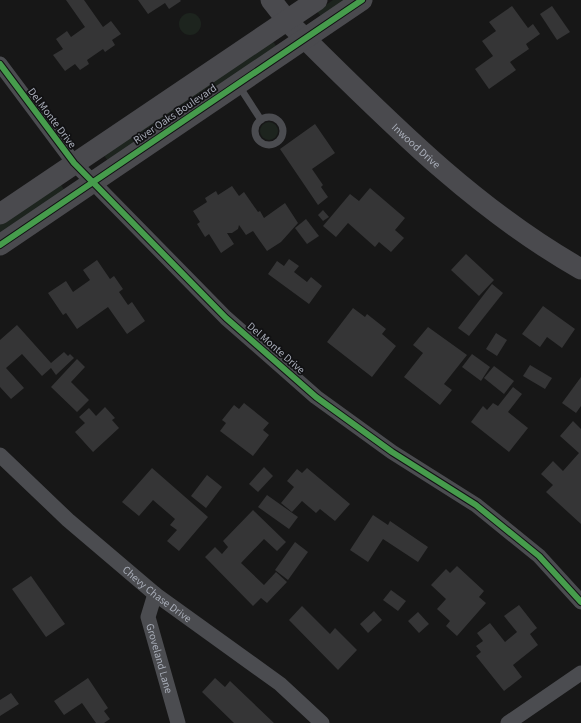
<svg xmlns="http://www.w3.org/2000/svg" width="581" height="723" font-family="'Source Sans 3',sans-serif">
<style>
.green{fill:#1d241e}
.building{fill:#353536}
.lines{fill:none;stroke-linecap:round;stroke-linejoin:round}
.lane{stroke:#4b4c50;stroke-width:7}
.street{stroke:#4b4c50;stroke-width:15}
.secondary{stroke:#4a4a4e;stroke-width:21}
.cycleway-casing{stroke:#111113;stroke-width:8}
.cycleway{stroke:#469c4c;stroke-width:6}
.labels{text-anchor:middle;dominant-baseline:central;stroke-width:3.5;stroke-linejoin:round;paint-order:stroke}
.street-label{font-size:11px;fill:#a8adb8;stroke:#111113}
</style>
<rect width="100%" height="100%" fill="#171717"/>
<g class="green">
<path d="M333,0H354L324,21L317,11Z"/>
<circle cx="190" cy="24" r="11"/>
<path d="M272,40L279,50L110,164L103,154Z"/>
<circle cx="269" cy="131" r="9"/>
<path d="M60,183L66,193L0,238V223Z"/>
</g>
<g class="building">
<path d="M66,0H84L103,27L111,21L121,34L112,40L115,45L105,52L103,49L87,60L89,64L80,70L75,64L65,71L53,55L63,49L56,39L67,31L71,37L85,27Z"/>
<path d="M138,0H180L181,1L169,9L165,3L148,14Z"/>
<path d="M512,6L528,28L533,24L540,34L526,44L529,49L510,62L516,70L489,89L475,69L493,56L482,41L496,31L489,22Z"/>
<path d="M552,6L570,32L557,40L540,14Z"/>
<path d="M315,124L335,153L312,169L323,185L321,187L328,197L318,205L280,149Z"/>
<path d="M232,186L239,196L244,192L258,212L260,211L264,218L285,203L298,223L281,242L267,251L253,231L246,235L239,225L238,229L232,233H227L234,244L221,253L209,234L205,237L197,224L200,222L193,211L207,202L205,198L216,191L218,195Z"/>
<path d="M370,188L405,218L395,230L404,238L391,252L379,242L375,247L348,223L336,237L323,226L350,194L359,201Z"/>
<path d="M323,210L329,217L323,221L318,215Z"/>
<path d="M306,219L319,236L307,244L295,228Z"/>
<path d="M466,254L494,280L479,296L451,270Z"/>
<path d="M289,259L299,266L294,272L307,282L311,277L322,286L309,304L268,274L277,261L284,266Z"/>
<path d="M97,260L110,279L114,276L123,289L119,292L128,305L132,302L145,321L127,334L108,307L77,329L66,313L63,315L48,293L66,281L73,292L90,280L83,270Z"/>
<path d="M492,284L503,293L469,336L458,328Z"/>
<path d="M543,306L575,329L562,348L547,337L540,347L522,334Z"/>
<path d="M353,308L365,317L367,314L386,329L382,334L396,346L372,377L327,342Z"/>
<path d="M17,325L51,363L64,352L68,356L70,354L74,358L56,375L51,368L42,376L22,354L6,368L24,388L11,399L0,387V340Z"/>
<path d="M428,327L467,355L444,384L452,390L440,405L404,377L423,353L413,345Z"/>
<path d="M496,333L507,340L497,356L486,349Z"/>
<path d="M472,354L490,367L481,381L462,367Z"/>
<path d="M77,359L85,367L71,382L89,400L77,412L51,387Z"/>
<path d="M530,365L552,378L545,389L523,376Z"/>
<path d="M494,366L514,381L504,394L484,378Z"/>
<path d="M581,377V406L576,413L562,403Z"/>
<path d="M513,387L522,394L508,412L528,428L509,452L471,422L483,406L487,410L493,403L498,406Z"/>
<path d="M244,403L269,423L263,430L269,435L253,456L220,431L226,423L222,420L234,405L239,409Z"/>
<path d="M105,407L115,418L112,420L119,428L93,452L75,432L85,423L79,417L89,408L96,416Z"/>
<path d="M573,421L581,429V524L546,492L553,485L541,474L553,461L563,471L579,453L560,436Z"/>
<path d="M264,467L273,476L258,492L249,484Z"/>
<path d="M152,468L208,517L179,551L167,541L177,530L170,525L175,519L153,500L139,516L122,502Z"/>
<path d="M307,468L350,504L335,521L320,509L316,513L302,501L292,512L281,503L294,487L287,481L297,469L302,473Z"/>
<path d="M207,475L222,487L206,508L191,496Z"/>
<path d="M267,495L298,517L289,529L258,507Z"/>
<path d="M253,510L286,542L277,551L264,539L241,563L264,585L276,572L287,582L267,603L261,598L253,606L205,557L215,547L222,554L228,547L223,541Z"/>
<path d="M373,515L388,525L390,521L428,547L418,562L383,539L368,562L350,550Z"/>
<path d="M295,542L308,552L288,580L275,570Z"/>
<path d="M457,566L484,591L479,597L486,603L457,636L446,626L450,621L437,609L446,599L431,585L446,569L450,573Z"/>
<path d="M31,576L65,624L46,637L12,589Z"/>
<path d="M391,590L406,601L398,611L383,600Z"/>
<path d="M519,605L537,628L530,634L538,645L513,665L522,677L504,691L476,656L481,652L476,646L483,641L477,633L490,623L505,642L517,632L504,616Z"/>
<path d="M302,606L330,634L335,628L357,650L338,670L289,620Z"/>
<path d="M374,611L382,620L368,633L360,624Z"/>
<path d="M418,612L429,624L419,633L408,621Z"/>
<path d="M88,678L108,708L104,711L110,719L104,723H96L82,703L64,715L54,701Z"/>
<path d="M215,678L225,687L230,681L274,723H234L202,692Z"/>
<path d="M11,693L19,704L0,716V700Z"/>
</g>
<g class="lines">
<g class="lane">
<path d="M239,86L261,120"/>
<circle cx="269" cy="131" r="14"/>
</g>
<g class="street">
<path d="M0,64L74,163L226,318L316,397L392,452L476,505L539,556L581,602"/>
<path id="s1" d="M0,455L68,520L155,594L280,684L322,723"/>
<path id="s2" d="M155,594L148,617L178,723"/>
<path d="M508,723L581,673"/>
</g>
<g class="secondary">
<path id="s3" d="M271,0L289,23C381,113 468,205 581,269"/>
<path d="M0,214L317,0"/>
<path d="M0,245L362,0"/>
</g>
<g class="cycleway-casing">
<g id="cycleway">
<path d="M0,64L74,163L226,318L316,397L392,452L476,505L539,556L581,602"/>
<path d="M0,245L362,0"/>
</g>
</g>
<use href="#cycleway" class="cycleway"/>
</g>
<g class="labels">
<g class="street-label">
<text transform="translate(175 114) rotate(-34)">River Oaks Boulevard</text>
<text transform="translate(52 118) rotate(53)">Del Monte Drive</text>
<text stroke="none"><textPath href="#s3" startOffset="206">Inwood Drive</textPath></text>
<text transform="translate(276 348) rotate(41)">Del Monte Drive</text>
<text stroke="none"><textPath href="#s1" startOffset="210">Chevy Chase Drive</textPath></text>
<text stroke="none"><textPath href="#s2" startOffset="67">Groveland Lane</textPath></text>
</g>
</g>
</svg>
